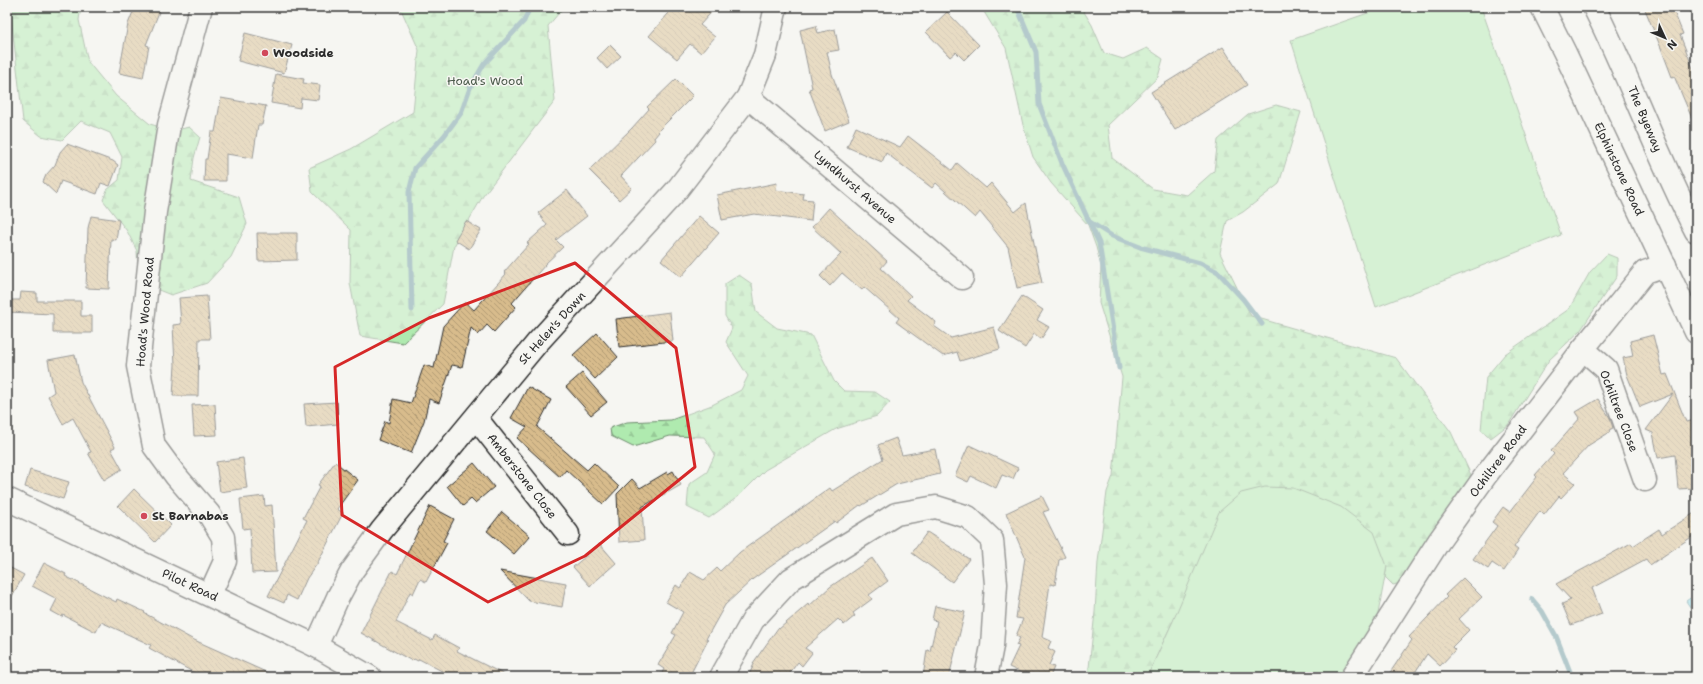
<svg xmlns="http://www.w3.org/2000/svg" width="1703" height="684" font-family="'Shantell Sans',sans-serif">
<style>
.forest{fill:url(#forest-firs);stroke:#6d8a6d}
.park{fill:#afeaaf;stroke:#6d8a6d}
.water{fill:#8cdaea;stroke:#65949e}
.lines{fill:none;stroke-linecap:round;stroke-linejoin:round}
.stream{stroke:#65949e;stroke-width:5}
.building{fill:url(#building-back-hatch);stroke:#2b2b2b}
.minor-casing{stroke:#2b2b2b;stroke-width:25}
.minor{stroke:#f6f6f2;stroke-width:22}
.marked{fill:none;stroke:#d62828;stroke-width:3;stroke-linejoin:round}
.poi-dot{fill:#d1495b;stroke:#f6f6f2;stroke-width:1.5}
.labels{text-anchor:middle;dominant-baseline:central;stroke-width:3;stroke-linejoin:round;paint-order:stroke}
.poi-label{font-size:12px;font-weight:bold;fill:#2b2b2b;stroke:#f6f6f2;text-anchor:start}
.park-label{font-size:12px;fill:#4c5b4c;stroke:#f6f6f2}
.street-label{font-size:12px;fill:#2b2b2b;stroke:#f6f6f2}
</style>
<defs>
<pattern id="forest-firs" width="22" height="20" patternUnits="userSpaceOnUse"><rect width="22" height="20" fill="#afeaaf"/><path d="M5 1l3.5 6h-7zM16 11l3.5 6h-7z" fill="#97c997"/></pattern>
<pattern id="building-back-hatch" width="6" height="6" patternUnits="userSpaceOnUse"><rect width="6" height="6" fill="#d8bc8c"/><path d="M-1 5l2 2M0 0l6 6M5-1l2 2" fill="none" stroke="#af9973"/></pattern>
</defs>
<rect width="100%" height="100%" fill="#f6f6f2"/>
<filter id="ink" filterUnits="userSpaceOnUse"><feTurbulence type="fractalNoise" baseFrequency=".025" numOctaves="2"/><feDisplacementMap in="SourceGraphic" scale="8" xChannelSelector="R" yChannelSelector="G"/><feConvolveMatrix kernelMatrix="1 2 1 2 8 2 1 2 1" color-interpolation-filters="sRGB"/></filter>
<g filter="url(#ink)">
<g class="forest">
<path d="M10,7H81L79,20L88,62L116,96L150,124L173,131L189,127L200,137L194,158L191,181L239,197L247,224L231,257L207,283L171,295L156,289L138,272L137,251L127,231L103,200L107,190L119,180L122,157L110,133L81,121L62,140L41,136L23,121Z"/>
<path d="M400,7H564L548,26L555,101L483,196L454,246L443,304L403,343L360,336L350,283L351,230L312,192L309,168L351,149L413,112L419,50Z"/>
<path d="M981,7H1081L1092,25L1104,53L1123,59L1147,48L1163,59L1158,77L1108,125L1112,158L1153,189L1187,195L1214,171L1218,140L1248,114L1276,105L1301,112L1279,184L1243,212L1227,221L1220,253L1251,316L1396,358L1451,432L1471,475L1431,541L1404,582L1393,585L1385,577L1387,566L1173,621L1147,677H1088L1095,612L1098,562L1107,492L1113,476L1122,377L1099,303L1101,266L1096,247L1088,225L1051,183L1033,157L1023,125L1006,48Z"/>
<path d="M1607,254L1617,258V276L1580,331L1549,360L1508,425L1491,438L1481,430L1486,377L1505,354L1569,309L1590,272Z"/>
<path d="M739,275L752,284L756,312L777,328L811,335L834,381L844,391L875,392L890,402L877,416L836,429L765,470L739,496L709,518L687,507L689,484L707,472L715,454L704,437L670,436L633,447L611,436L610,428L627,422L671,420L712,405L741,390L748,376L726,342L732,328L725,316V284Z"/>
</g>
<g class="park">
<path d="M1385,7H1481L1561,235L1376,307L1291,40Z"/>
<path d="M1265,487L1293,488L1341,507L1374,532L1387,566L1377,619L1341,677H1147L1173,621L1219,512L1241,493Z"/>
</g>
<path class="water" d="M1696,594V616L1686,601Z"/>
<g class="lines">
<g class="stream">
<path d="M1017,7L1036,52L1039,104L1062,163L1099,243L1119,368"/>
<path d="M1090,222L1112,236L1140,247L1200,263L1218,272L1243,299L1262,324"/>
<path d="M412,310L409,192L415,168L444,136L461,113L470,88L484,64L524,21L530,7"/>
<path d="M1532,599L1542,611L1556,636L1572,677"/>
</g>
</g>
<g class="building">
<path d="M135,7H161L146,45L149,46L143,78L119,73L128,24Z"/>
<path d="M674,7H716L700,25L715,37L701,53L690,44L677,59L649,36Z"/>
<path d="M1644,7H1672L1683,34L1680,35L1696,76V128L1674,76L1672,77L1661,48Z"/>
<path d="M947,12L979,45L964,60L956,52L950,57L926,32Z"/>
<path d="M816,26L818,33L835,29L839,50L827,52L832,74L849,121L825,131L809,89L812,88L800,30Z"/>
<path d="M245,33L292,45L284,73L238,61Z"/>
<path d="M610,45L621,56L607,69L597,58Z"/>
<path d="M1223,47L1247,85L1175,130L1151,92Z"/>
<path d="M276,74L304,79L303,83L320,85L318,100L301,98L300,108L271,103Z"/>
<path d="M676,79L693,96L658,131L659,132L654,138L655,140L621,176L632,188L619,200L589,170L632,128L649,109L647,107Z"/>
<path d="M221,98L266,106L262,125H258L253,158L226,154V181H204L205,159H207L211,132H215Z"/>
<path d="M856,127L900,147L908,136L952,170L957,163L986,188L991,183L1015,212L1026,203L1042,283L1017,288L1008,247L980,212L975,218L936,183L932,188L886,153L882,162L847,147Z"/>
<path d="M67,144L113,161L118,165L110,186L101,183L97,194L61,181L56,194L43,182L46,175L55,165L60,152Z"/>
<path d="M777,183L776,190L804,194L803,199L813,200L811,221L754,214L722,220L717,195Z"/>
<path d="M567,190L587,216L556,240L563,247L544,265H545L512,303L516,307L494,332L487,325L478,335L471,328L462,367L452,365L439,403L429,399L424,421L411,453L378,440L385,421L389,423L393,399L411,403L424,365L434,368L443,326L465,302L474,310L506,274L504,272L529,244L527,243L547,225L538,213Z"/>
<path d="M829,208L887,261L881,268L911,296L907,300L936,322L934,326L951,338L994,327L1000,349L960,361L957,352L943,356L896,322L899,318L864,287L862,290L842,273L830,286L820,276L841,254L812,227Z"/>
<path d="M91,216L119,220L116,240L111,239L109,289L86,288L88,228Z"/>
<path d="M699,216L719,233L681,277L661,260Z"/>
<path d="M466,221L481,230L469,249L455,240Z"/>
<path d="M257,233H297V260L258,261Z"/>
<path d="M21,292L37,293V301H81V316H92V333H53V314L7,312V300H20Z"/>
<path d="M207,296L210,339H199L198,396H173L175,365L173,325L181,324L179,298Z"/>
<path d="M1022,296L1043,310L1037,320L1049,327L1041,339L1034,334L1025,348L999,331Z"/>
<path d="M670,312L673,341L619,347L616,319Z"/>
<path d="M597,333L618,357L595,379L573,355Z"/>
<path d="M1653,335L1663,375L1667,374L1686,422L1696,420V488L1678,489L1675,455L1658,458L1653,433L1646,430L1673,394L1640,407L1627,375L1623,358L1633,356L1630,341Z"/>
<path d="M75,355L81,382L115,447L111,449L122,469L104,480L88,453L91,452L73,418L63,424L48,396L54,392L48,360Z"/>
<path d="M582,373L607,402L591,415L566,387Z"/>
<path d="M528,387L551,400L537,427L587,470L594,463L619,487L603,504L566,470L560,477L517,438L527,427L511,418Z"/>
<path d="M1598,399L1610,418L1613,428L1609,430L1610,432L1589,445L1563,473L1575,483L1561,498L1559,496L1544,515L1540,511L1514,547L1518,550L1504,571L1492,563L1488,569L1473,559L1497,526L1492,522L1503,507L1510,512L1537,477L1535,475L1554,454L1551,451L1580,418L1576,412Z"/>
<path d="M337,402L338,424L306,427L304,404Z"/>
<path d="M215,404L217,435L194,436L192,405Z"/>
<path d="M896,438L902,455L935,449L940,474L897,484L861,506L860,505L836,523L835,521L753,579L725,605L706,639L708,640L689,677H660L664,669L658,665L676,635L672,633L683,612L666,602L676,585L680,588L690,572L704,580L717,568L720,571L740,552L830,488L832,491L883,459L878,445Z"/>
<path d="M969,445L1018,468L1013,479L1002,475L996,488L971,476L968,482L955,476Z"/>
<path d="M243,458L247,488L220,492L216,462Z"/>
<path d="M335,462L358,480L337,509L343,513L317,564L307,578L297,600L287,595L284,603L268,596L307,520L303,518L320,486L318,485Z"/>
<path d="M474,463L494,487L475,503L471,499L463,506L447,486Z"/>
<path d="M30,470L69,482L63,499L25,487Z"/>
<path d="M673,471L681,485L642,507L644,540L619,542L617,494L632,479L640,488L667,472L668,474Z"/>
<path d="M134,489L171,525L155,542L118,506Z"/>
<path d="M264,496L265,506L272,505L276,572L252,573L250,528L243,529L240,499Z"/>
<path d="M1042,496L1049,510L1043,512L1065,557L1059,560L1055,585L1050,584L1042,637L1051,641L1048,648L1055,652L1049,665L1054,667L1050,677H1030L1009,667L1019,646L1016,645L1020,638L1016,636L1023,619L1016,618L1025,557L1006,513Z"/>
<path d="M430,506L454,519L443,541L447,543L426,582L420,579L413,594L410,592L396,622L432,640L435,635L459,648L457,651L509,677H453L419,659L418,661L414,659L412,661L361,633L392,571L397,574Z"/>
<path d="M502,512L530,536L514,554L487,531Z"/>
<path d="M1696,512V534L1650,565L1646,559L1592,588L1602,614L1571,625L1562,604L1571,600L1556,584L1631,543L1633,546L1659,529L1662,534Z"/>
<path d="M927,532L969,559L952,582L912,553Z"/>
<path d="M600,544L616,563L590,586L573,567Z"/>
<path d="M872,558L888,581L869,595L872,599L853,613L855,616L844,625L838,619L805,648L812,653L802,666L798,662L787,677H748L754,664L753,663L778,628L779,629L808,604L809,606L830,587Z"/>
<path d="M44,563L66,574L65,576L116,602L117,599L145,612L144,613L192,639L277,677H202L149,648L151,645L101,622L96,632L63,615L62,617L51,611L57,599L32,586Z"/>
<path d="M7,566L24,575L7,605Z"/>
<path d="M500,571L566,583L562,607L529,601Z"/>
<path d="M1463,578L1482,597L1459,619L1469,630L1452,647L1455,650L1440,666L1427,654L1412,677H1387L1412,640L1409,637L1447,597L1445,595Z"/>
<path d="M935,606L965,612L949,677H923L927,650L930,651L937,621L932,620Z"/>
</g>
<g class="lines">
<g class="minor-casing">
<g id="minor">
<path d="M201,7L169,125L155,212L138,366L154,446L176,476L209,514L223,537L225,561L210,594"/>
<path d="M1542,7L1565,53L1696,332"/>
<path d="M1594,7C1631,81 1658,158 1696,231"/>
<path d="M748,97L962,278"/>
<path d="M1583,349L1606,369L1645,480"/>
<path d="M476,418L568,534"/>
<path d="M7,499L316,646L370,677"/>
<path d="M316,646L338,597L352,571L382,530L537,343L676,191L748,97L765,55L776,7"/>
<path d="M721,677L753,620L791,579L896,514L936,507L968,517L992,540L996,584L992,646L986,677"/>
<path d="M1352,677L1439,541L1486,475L1583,349L1645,272L1665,265"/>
</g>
</g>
<use href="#minor" class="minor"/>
</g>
</g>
<path d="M0 0H1703V684H0ZM575,263L676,348L695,467L585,556L488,602L342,515L335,367L429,318Z" fill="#f6f6f2" fill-opacity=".55" fill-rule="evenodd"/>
<path class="marked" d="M575,263L676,348L695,467L585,556L488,602L342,515L335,367L429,318Z"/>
<g class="poi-dot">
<circle cx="265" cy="53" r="4"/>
<circle cx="144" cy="516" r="4"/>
</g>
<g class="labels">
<g class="poi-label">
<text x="273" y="53">Woodside</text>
<text x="152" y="516">St Barnabas</text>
</g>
<g class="park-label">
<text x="485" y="81">Hoad's Wood</text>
</g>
<g class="street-label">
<text transform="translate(1645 119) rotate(67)">The Byeway</text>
<text transform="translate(1619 169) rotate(65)">Elphinstone Road</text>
<text transform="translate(855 187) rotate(41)">Lyndhurst Avenue</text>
<text transform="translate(145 312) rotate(-85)">Hoad's Wood Road</text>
<text transform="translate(552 328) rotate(-48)">St Helen's Down</text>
<text transform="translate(1619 411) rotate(69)">Ochiltree Close</text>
<text transform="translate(1498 461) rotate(-53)">Ochiltree Road</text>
<text transform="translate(522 476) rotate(52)">Amberstone Close</text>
<text transform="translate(190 585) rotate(25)">Pilot Road</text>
</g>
</g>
<rect width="1703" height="684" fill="none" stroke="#f6f6f2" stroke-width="24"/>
<rect x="12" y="12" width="1679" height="660" fill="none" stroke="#2b2b2b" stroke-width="1.5" filter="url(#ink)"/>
<g transform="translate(1665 38) rotate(134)" stroke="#f6f6f2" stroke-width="3" paint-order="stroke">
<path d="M0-3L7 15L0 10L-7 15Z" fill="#2b2b2b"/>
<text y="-6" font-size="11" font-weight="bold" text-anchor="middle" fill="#2b2b2b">N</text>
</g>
</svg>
